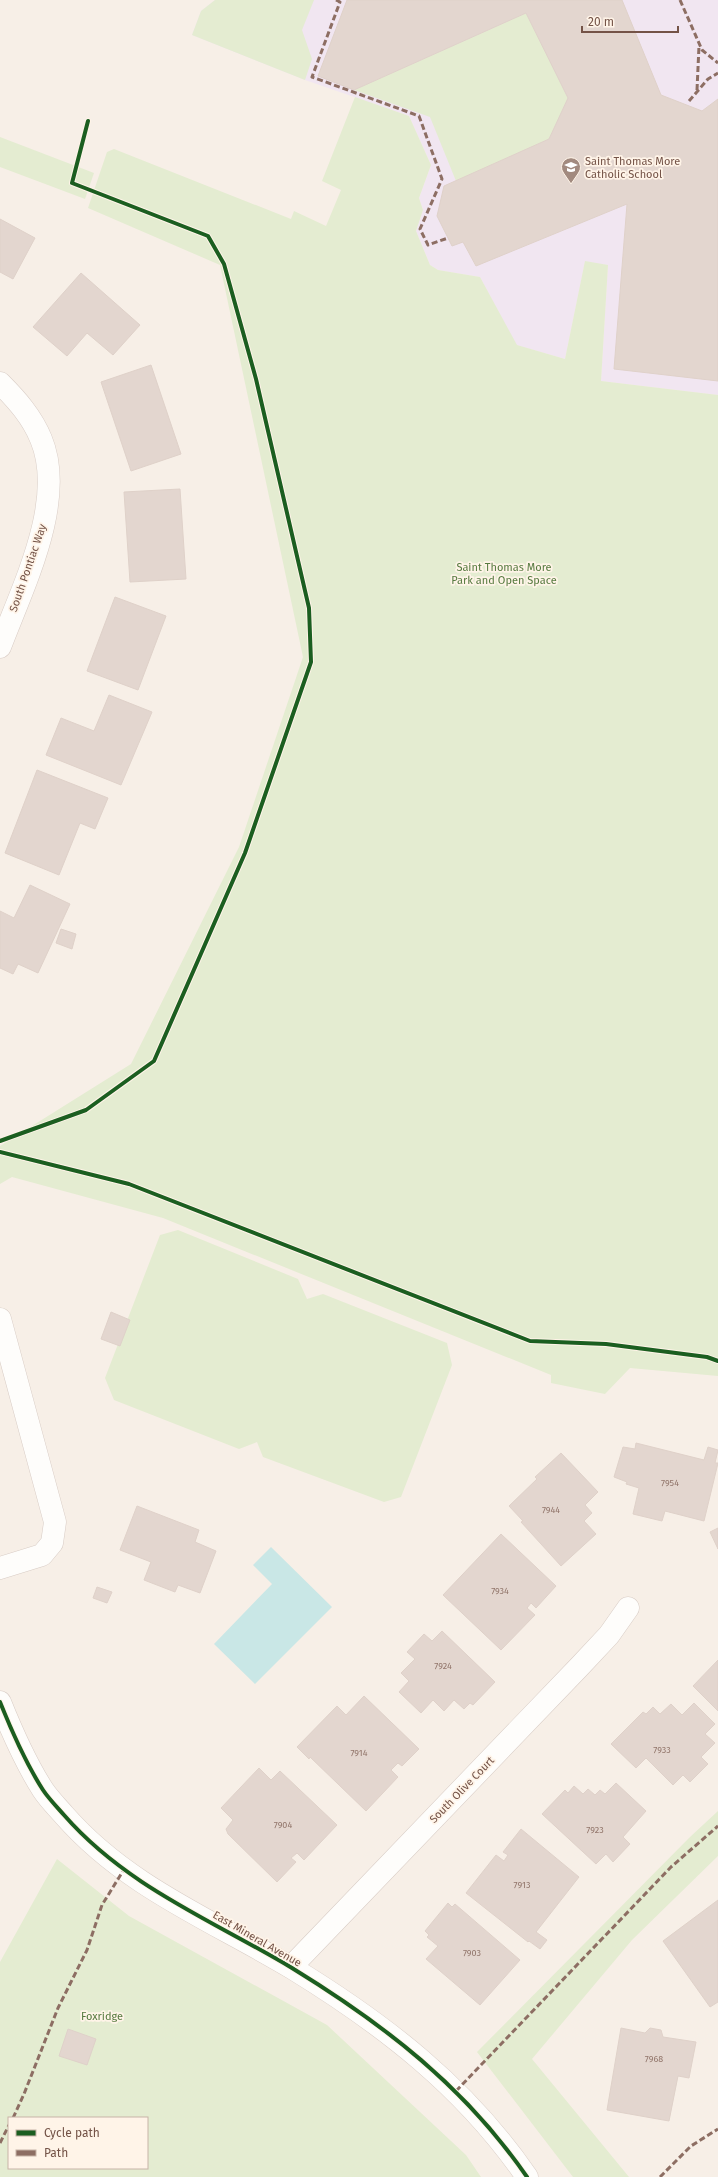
<svg xmlns="http://www.w3.org/2000/svg" width="718" height="2177" font-family="'Fira Sans',sans-serif">
<style>
.education{fill:#f1e6f1}
.green{fill:#e4ecd1;fill-rule:evenodd}
.water{fill:#c9e7e6}
.building{fill:#e3d6cf;stroke:#dfd1c9}
.lines{fill:none;stroke-linecap:round;stroke-linejoin:round}
.minor-casing{stroke:#d8ccc5;stroke-width:23}
.minor{stroke:#fefdfb;stroke-width:22}
.quiet{stroke:#8d6e63;stroke-width:3;stroke-dasharray:6 3;stroke-linecap:butt}
.cycleway-casing{stroke:#fff4e8;stroke-width:6}
.cycleway{stroke:#1b5e20;stroke-width:4}
.labels{text-anchor:middle;dominant-baseline:central;stroke-width:3.5;stroke-linejoin:round;paint-order:stroke}
.number-label{font-size:9px;fill:#92766b}
.poi-label{font-size:11px;fill:#745347;stroke:#fff4e8;text-anchor:start}
.park-label{font-size:11px;fill:#567a3f;stroke:#fff4e8}
.street-label{font-size:11px;fill:#745347;stroke:#fff4e8}
</style>
<rect width="100%" height="100%" fill="#f7efe7"/>
<path class="education" d="M215,0H718V395L601,381L608,265L585,262L565,359L516,345L480,277L438,270L430,265L416,231L423,210L419,198L431,165L409,116L305,80L192,35L201,11Z"/>
<g class="green">
<path d="M215,0H314L302,30L312,59L305,80L192,35L201,11Z"/>
<path d="M526,13L568,98L549,139L456,181L430,117L354,90Z"/>
<path d="M355,97L409,116L431,165L419,198L423,210L416,231L430,265L438,270L480,277L517,345L565,359L585,261L608,265L601,381L718,395V1376L630,1368L605,1394L551,1383V1375L163,1218L12,1177L0,1184V1146L131,1064L239,847L303,657L220,265L88,208L107,152L114,149L291,219L294,211L326,226L341,190L322,181Z"/>
<path d="M0,137L94,173L85,199L0,167Z"/>
<path d="M178,1230L298,1279L307,1299L323,1294L447,1343L452,1365L401,1497L384,1502L263,1457L257,1442L239,1449L114,1400L105,1378L160,1235Z"/>
<path d="M718,1811V1856L632,1940L532,2059L629,2177H573L477,2052L690,1837Z"/>
<path d="M57,1859L129,1916L327,2025L466,2155L481,2177H0V1962ZM9,2118H147V2168H9Z"/>
</g>
<path class="water" d="M271,1547L332,1607L255,1684L214,1644L272,1584L253,1565Z"/>
<g class="building">
<path d="M347,0H622L661,95L702,111L718,99V381L614,369L627,204L476,266L463,242L452,246L437,216L444,186L549,139L568,98L526,13L354,90L318,76Z"/>
<path d="M0,219L35,238L13,279L0,272Z"/>
<path d="M81,273L140,325L113,355L87,333L67,356L33,327Z"/>
<path d="M151,365L181,454L131,471L101,382Z"/>
<path d="M180,489L186,579L130,582L124,492Z"/>
<path d="M115,597L166,616L138,690L87,671Z"/>
<path d="M109,695L152,712L121,785L46,755L61,718L94,731Z"/>
<path d="M37,770L108,798L95,829L80,823L59,875L5,853Z"/>
<path d="M30,885L70,904L38,973L18,964L13,974L0,968V911L14,918Z"/>
<path d="M61,929L76,934L72,949L56,943Z"/>
<path d="M111,1312L130,1320L120,1346L101,1339Z"/>
<path d="M636,1443L704,1460L708,1447L718,1450L715,1463H718L704,1521L665,1511L662,1521L633,1514L639,1488L626,1484L627,1482L614,1477L623,1447L635,1449Z"/>
<path d="M561,1453L598,1492L585,1505L592,1513L584,1521L596,1534L561,1566L521,1522L523,1521L509,1506L537,1479L535,1477Z"/>
<path d="M137,1506L199,1530L195,1542L216,1551L200,1593L178,1585L175,1592L144,1580L151,1562L120,1550Z"/>
<path d="M718,1528V1549L710,1532Z"/>
<path d="M501,1534L556,1586L536,1608L531,1603L527,1608L535,1615L501,1650L443,1595Z"/>
<path d="M97,1587L112,1592L107,1603L93,1598Z"/>
<path d="M442,1631L495,1682L473,1705L470,1703L464,1709L454,1700L444,1711L433,1700L421,1713L399,1692L409,1681L401,1673L415,1659L407,1652L424,1634L432,1641Z"/>
<path d="M718,1660V1711L693,1686Z"/>
<path d="M364,1696L419,1749L402,1766L398,1763L391,1770L398,1777L366,1811L310,1757L309,1759L297,1747L337,1706L346,1715Z"/>
<path d="M694,1703L715,1724L705,1734L715,1743L701,1757L708,1764L690,1782L683,1775L673,1785L646,1758L636,1768L611,1744L643,1712L646,1714L653,1707L660,1714L671,1704L682,1715Z"/>
<path d="M259,1768L271,1780L280,1771L337,1825L304,1860L297,1853L291,1858L296,1862L277,1882L228,1834L226,1829L233,1820L221,1808Z"/>
<path d="M616,1783L646,1811L623,1837L630,1844L613,1862L606,1854L596,1864L542,1814L565,1790L568,1793L574,1786L583,1794L588,1789L595,1795L600,1790L605,1794Z"/>
<path d="M521,1829L579,1877L536,1932L547,1940L540,1949L529,1941L528,1942L466,1893L496,1855L504,1861L508,1855L503,1852Z"/>
<path d="M718,1900V2002L710,2007L663,1941Z"/>
<path d="M448,1903L452,1907L455,1904L520,1960L480,2005L426,1959L438,1946L427,1937L429,1935L425,1931Z"/>
<path d="M621,2028L645,2033L650,2028L661,2030L663,2037L696,2042L689,2078L678,2076L669,2121L607,2110Z"/>
<path d="M68,2029L96,2039L87,2065L59,2056Z"/>
</g>
<g class="lines">
<g class="minor-casing">
<g id="minor">
<path d="M0,383C17,400 32,417 41,439C67,501 22,588 0,647"/>
<path d="M0,1319L55,1522L52,1543L42,1555L0,1568"/>
<path d="M0,1702C12,1732 25,1762 43,1790C49,1799 57,1807 64,1815C127,1887 212,1920 292,1968C385,2025 465,2087 527,2177"/>
<path d="M291,1967L580,1666L609,1635L628,1608"/>
</g>
</g>
<use href="#minor" class="minor"/>
<g class="quiet">
<path d="M336,0L340,2L312,77L419,116L442,179L420,229L428,245L448,238"/>
<path d="M680,0L702,50L718,63"/>
<path d="M697,90L699,46"/>
<path d="M689,101L708,79L718,73"/>
<path d="M456,2091L671,1867L718,1826"/>
<path d="M13,2118L24,2094L58,2008L87,1950L102,1905L123,1871"/>
<path d="M0,2143L9,2125"/>
<path d="M660,2177L691,2146L718,2129"/>
</g>
<g class="cycleway-casing">
<g id="cycleway">
<path d="M0,1141L86,1110L154,1061L245,853L311,662L309,608L256,379L224,264L208,236L72,183L88,121"/>
<path d="M0,1152L129,1184L530,1341L606,1344L707,1357L718,1361"/>
<path d="M0,1702C12,1732 25,1762 43,1790C49,1799 57,1807 64,1815C127,1887 212,1920 292,1968C385,2025 465,2087 527,2177"/>
</g>
</g>
<use href="#cycleway" class="cycleway"/>
</g>
<defs>
<g id="school-pin" transform="scale(1)"><path d="M0 17L-7.5 6A9.5 9.5 0 1 1 7.5 6Z" fill="#a28a7f" stroke="#fff4e8"/><path d="M0-5L7-2L0 1L-7-2ZM-4 1L0 2.5L4 1V4Q0 6-4 4Z" fill="#fff"/></g>
</defs>
<g fill-rule="evenodd">
<use href="#school-pin" x="571" y="167"/>
</g>
<g class="labels">
<g class="number-label">
<text x="670" y="1483">7954</text>
<text x="551" y="1510">7944</text>
<text x="500" y="1591">7934</text>
<text x="443" y="1666">7924</text>
<text x="662" y="1750">7933</text>
<text x="359" y="1753">7914</text>
<text x="283" y="1825">7904</text>
<text x="595" y="1830">7923</text>
<text x="522" y="1885">7913</text>
<text x="472" y="1953">7903</text>
<text x="654" y="2059">7968</text>
</g>
<g class="poi-label">
<text x="585" y="161">Saint Thomas More<tspan x="585" dy="13">Catholic School</tspan></text>
</g>
<g class="park-label">
<text x="504" y="567">Saint Thomas More<tspan x="504" dy="13">Park and Open Space</tspan></text>
<text x="102" y="2016">Foxridge</text>
</g>
<g class="street-label">
<text transform="translate(28 568) rotate(-71)">South Pontiac Way</text>
<text transform="translate(462 1790) rotate(-46)">South Olive Court</text>
<text transform="translate(257 1939) rotate(30)">East Mineral Avenue</text>
</g>
</g>
<rect x="8" y="2117" width="140" height="52" fill="#fff4e8" stroke="#c7b4a8"/>
<rect x="16" y="2130" width="20" height="6" fill="#1b5e20" stroke="#c7b4a8"/>
<text x="44" y="2137" font-size="12" fill="#745347">Cycle path</text>
<rect x="16" y="2150" width="20" height="6" fill="#8d6e63" stroke="#c7b4a8"/>
<text x="44" y="2157" font-size="12" fill="#745347">Path</text>
<path d="M582 26v6h96v-6" fill="none" stroke="#745347" stroke-width="2"/>
<text x="588" y="26" font-size="12" fill="#745347" stroke="#fff4e8" stroke-width="3" paint-order="stroke">20 m</text>
</svg>
